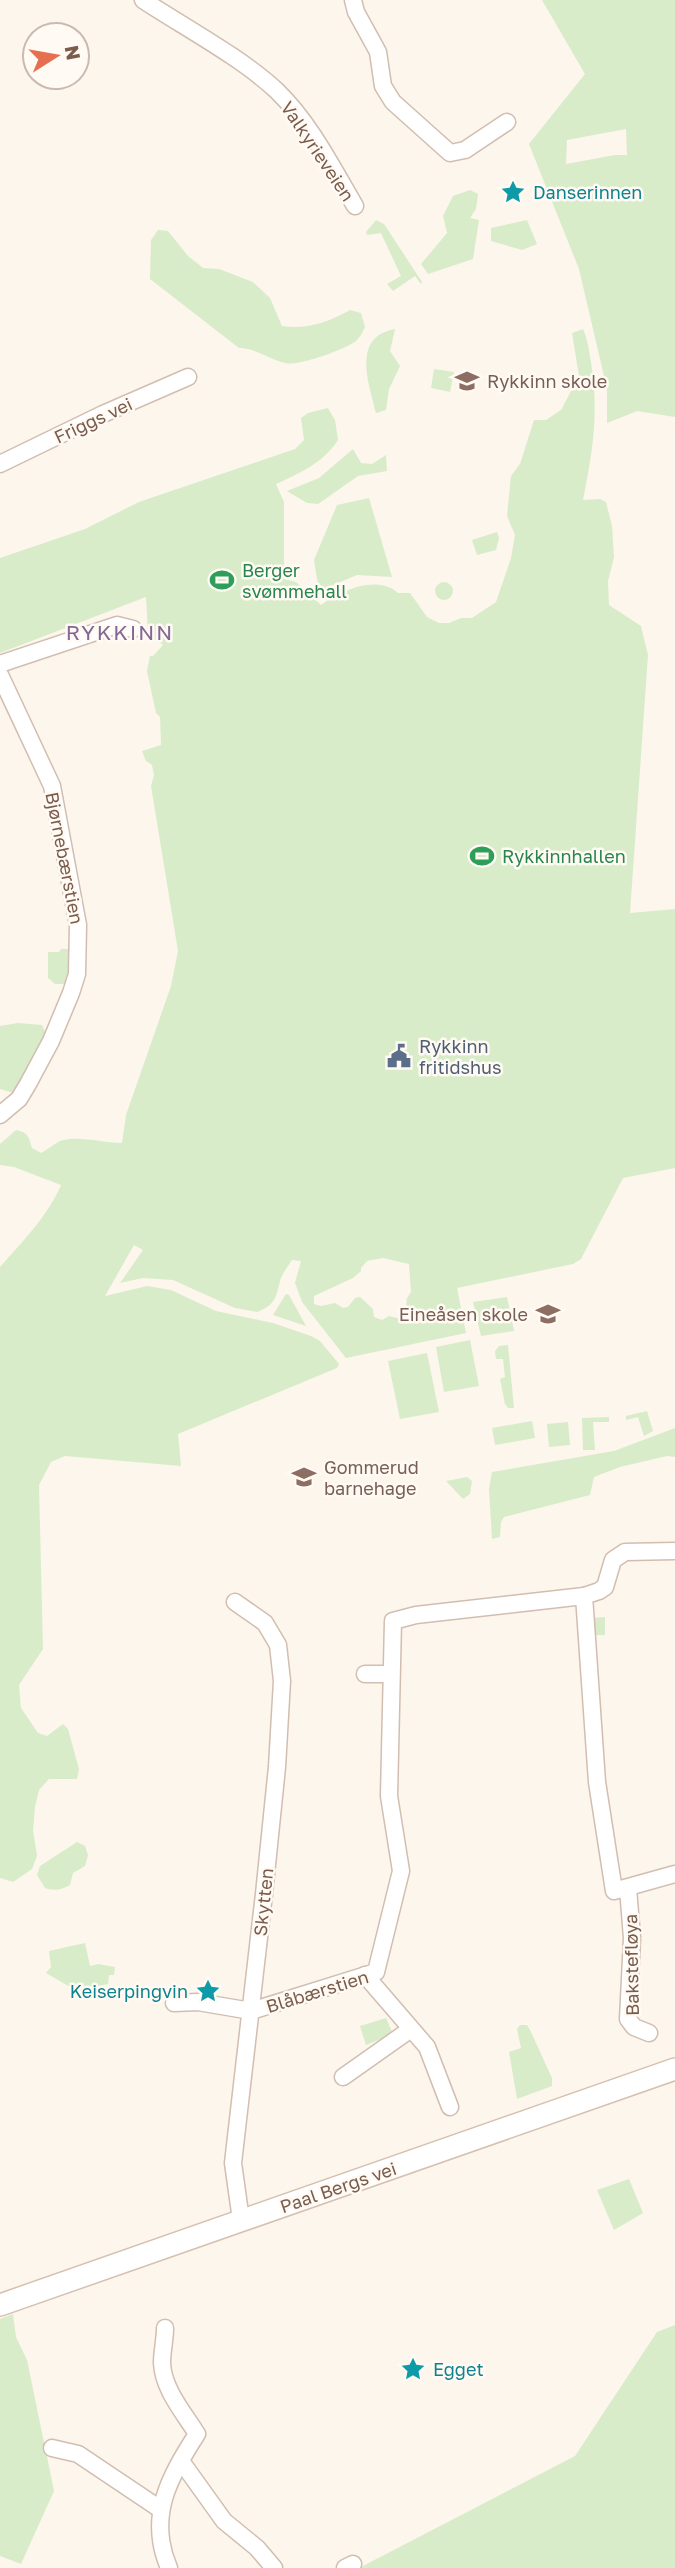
<svg xmlns="http://www.w3.org/2000/svg" width="675" height="2568" font-family="'Golos Text',sans-serif">
<style>
.green{fill:#d8ecc9;fill-rule:evenodd}
.lines{fill:none;stroke-linecap:round;stroke-linejoin:round}
.street-casing{stroke:#d1beb0;stroke-width:19}
.secondary-casing{stroke:#d6c0b0;stroke-width:24}
.street{stroke:#fff;stroke-width:16}
.secondary{stroke:#fff;stroke-width:21}
.labels{text-anchor:middle;dominant-baseline:central;stroke-width:5;stroke-linejoin:round;paint-order:stroke}
.street-label{font-size:18px;fill:#7a5c4d;stroke:#fffaf3}
.culture-label{font-size:18px;fill:#0d838f;stroke:#fffaf3;text-anchor:start}
.education-label{font-size:18px;fill:#785e54;stroke:#fffaf3;text-anchor:start}
.leisure-label{font-size:18px;fill:#27864d;stroke:#fffaf3;text-anchor:start}
.service-label{font-size:18px;fill:#4e5e75;stroke:#fffaf3;text-anchor:start}
.quarter-label{font-size:21px;letter-spacing:2px;fill:#846695;stroke:#fffaf3}
</style>
<rect width="100%" height="100%" fill="#fdf6ec"/>
<g class="green">
<path d="M542,0H675V417L637,411L607,423V389L579,269L529,144L585,74ZM626,129L627,155H615L566,164L567,140Z"/>
<path d="M470,190L478,194L476,209L470,218L479,220L473,259L428,274L421,264L447,233L443,216L453,196Z"/>
<path d="M376,220L384,224L422,282L421,284L415,276L393,291L387,284L401,276L381,233L367,235L366,232Z"/>
<path d="M527,220L537,244L522,250L491,241V228Z"/>
<path d="M158,230L168,231L188,256L203,268L219,269L253,282L270,298L282,326C306,330 329,322 350,310L361,313L365,327C363,332 360,337 356,341C346,349 297,367 285,363C268,359 256,348 239,348L150,279L151,240Z"/>
<path d="M395,329L390,351L400,366L389,389L386,410L376,413C369,383 351,337 395,329Z"/>
<path d="M583,329C588,340 589,351 591,362C599,412 593,450 583,500L600,499L606,502L612,526L614,557L608,581L609,605L641,626L648,655L630,913L675,909V1168L623,1178L581,1259L573,1264L457,1288L466,1333L346,1358L302,1302L295,1283L301,1261L292,1260C288,1266 282,1274 280,1281C276,1298 275,1305 257,1312L235,1308L173,1280L143,1278L120,1283L143,1250L134,1245L105,1296L147,1286L171,1290L216,1311L273,1323L311,1336L320,1341L339,1364L337,1368L178,1434L181,1466L65,1456L51,1462L39,1485L43,1649L19,1685L21,1708L38,1733L47,1736L63,1724L68,1729L79,1769L77,1779H49L39,1790L35,1807L33,1830L37,1856L32,1869L13,1882L0,1878V1267C23,1241 47,1217 61,1185L14,1167L0,1165V1144L16,1130C28,1132 29,1137 32,1148L41,1153C47,1150 54,1144 60,1141C77,1135 103,1143 122,1143L126,1115L171,986L178,951L151,786L154,775L152,765L146,761L142,751L161,745L160,717L156,713L147,671L150,656H153L163,645L148,634L146,597L0,653V558L85,529L139,502L295,449L304,440L301,418L308,413L328,408L335,420L338,440C323,463 300,473 276,484L284,502V579L296,582L321,605C341,591 376,574 398,593H410L427,617L439,623H449L461,618H472L496,602L511,558L515,535L507,516L511,476L520,464L534,420H546L561,410L579,376L572,333ZM383,1258L409,1264L411,1292L407,1298L405,1314L401,1319L389,1316L382,1320L374,1317L373,1309L360,1297L355,1298L348,1307L343,1308L335,1303L321,1306L314,1304V1296L353,1278L361,1271V1268L367,1261Z"/>
<path d="M434,369L454,372L450,392L431,388Z"/>
<path d="M353,449L361,463L372,464L386,455L387,471L358,476L318,504L307,503L287,491L319,478Z"/>
<path d="M369,498L392,577L357,575L319,591L314,560L337,505Z"/>
<path d="M497,532L499,538L496,550L477,555L472,540Z"/>
<circle cx="444" cy="591" r="9"/>
<path d="M61,949H74L67,984H55L48,978V952H59Z"/>
<path d="M18,1023L42,1025L47,1036L23,1082L13,1093L0,1089V1026Z"/>
<path d="M286,1294L289,1295L306,1326L273,1315Z"/>
<path d="M507,1297L514,1331L481,1336L473,1302Z"/>
<path d="M470,1340L479,1386L444,1392L436,1347Z"/>
<path d="M508,1345L514,1408H508L505,1404L500,1379L505,1377L503,1359H496L495,1351L499,1346Z"/>
<path d="M427,1353L439,1412L400,1419L388,1361Z"/>
<path d="M647,1411L653,1431L644,1436L638,1417L626,1420V1416Z"/>
<path d="M609,1417V1422H593L595,1450H583L582,1418Z"/>
<path d="M532,1421L535,1438L495,1445L492,1428Z"/>
<path d="M568,1422L570,1445L549,1447L547,1424Z"/>
<path d="M675,1428V1457L667,1456L620,1467L594,1477L590,1495L504,1517L501,1522L500,1537L492,1539L489,1489L492,1472L614,1451Z"/>
<path d="M467,1477L472,1481L470,1494L463,1499L446,1481Z"/>
<path d="M605,1617V1635H591L590,1618Z"/>
<path d="M77,1842L85,1846L88,1855L85,1866L73,1873L70,1885C62,1890 53,1891 45,1888L37,1875L40,1866Z"/>
<path d="M85,1943L90,1966L98,1964L115,1967L114,1975H109L108,1984L77,1991L46,1973L51,1967L49,1951Z"/>
<path d="M386,2018L393,2034L366,2045L360,2026Z"/>
<path d="M520,2025H527L530,2030L552,2078V2086L517,2099L509,2052L521,2048L517,2029Z"/>
<path d="M629,2179L643,2213L614,2230L597,2190Z"/>
<path d="M13,2314L16,2337L27,2360L54,2491L21,2564L0,2556V2319Z"/>
<path d="M675,2325V2568H359L575,2456L657,2332Z"/>
</g>
<g class="lines">
<g class="street-casing">
<g id="street">
<path d="M143,0C184,27 242,58 277,91C310,123 332,167 355,206"/>
<path d="M353,0L356,12L378,52L383,86L393,102L450,153L465,150L507,122"/>
<path d="M0,464L103,414L188,377"/>
<path d="M0,664L117,625L133,629"/>
<path d="M0,675L52,786L78,925L77,974L71,993L51,1041L28,1084L19,1099L0,1115"/>
<path d="M675,1551L625,1552L613,1560L605,1587L599,1591L584,1596L597,1782L614,1891L675,1874"/>
<path d="M235,1602L265,1623L278,1645L282,1681L277,1767L264,1894L233,2163L241,2220"/>
<path d="M365,1674H391"/>
<path d="M628,1888L632,1938L628,2019L634,2027L649,2033"/>
<path d="M365,1975L427,2047L450,2107"/>
<path d="M174,2003L198,2002L251,2011L376,1972L401,1871L389,1796L393,1621L416,1615L584,1596"/>
<path d="M343,2077L411,2029"/>
<path d="M165,2328C165,2340 162,2351 162,2363C163,2389 184,2413 197,2434C169,2477 147,2517 169,2568"/>
<path d="M52,2448L78,2454L160,2509"/>
<path d="M181,2461L224,2521L257,2548L274,2568"/>
<path d="M345,2568L353,2564"/>
</g>
</g>
<g class="secondary-casing">
<path id="secondary" d="M0,2305L675,2069"/>
</g>
<use href="#street" class="street"/>
<use href="#secondary" class="secondary"/>
</g>
<defs>
<g id="sight-bare" transform="scale(1.89)"><path d="M0-6L1.8-2.2L6-1.7L2.9 1.2L3.7 5.4L0 3.3L-3.7 5.4L-2.9 1.2L-6-1.7L-1.8-2.2Z" fill="#0f9aa8" stroke="#fffaf3" stroke-width="2.5" paint-order="stroke"/></g>
<g id="school-bare" transform="scale(1.89)"><path d="M0-5L7-2L0 1L-7-2ZM-4 1L0 2.5L4 1V4Q0 6-4 4Z" fill="#8d6e63" stroke="#fffaf3" stroke-width="2.5" paint-order="stroke"/></g>
<g id="stadium-bare" transform="scale(1.89)"><path d="M0-5a6.5 5 0 1 0 0 10a6.5 5 0 1 0 0-10ZM-3.5-1.8h7v3.6h-7Z" fill="#2e9e5b" stroke="#fffaf3" stroke-width="2.5" paint-order="stroke"/></g>
<g id="civic-bare" transform="scale(1.89)"><path d="M-.6-6.5H3V-4.5H.6V-3L4-1V1h2V6H-6V1h2V-1L-.6-3ZM-1.2 2.5V6h2.4V2.5Z" fill="#5c6f8a" stroke="#fffaf3" stroke-width="2.5" paint-order="stroke"/></g>
</defs>
<g fill-rule="evenodd">
<use href="#sight-bare" x="513" y="192"/>
<use href="#school-bare" x="467" y="381"/>
<use href="#stadium-bare" x="222" y="580"/>
<use href="#stadium-bare" x="482" y="856"/>
<use href="#civic-bare" x="399" y="1056"/>
<use href="#school-bare" x="548" y="1314"/>
<use href="#school-bare" x="304" y="1477"/>
<use href="#sight-bare" x="208" y="1991"/>
<use href="#sight-bare" x="413" y="2369"/>
</g>
<g class="labels">
<g class="street-label">
<text transform="translate(318 151) rotate(56)">Valkyrieveien</text>
<text transform="translate(93 420) rotate(-25)">Friggs vei</text>
<text transform="translate(65 858) rotate(79)">Bjørnebærstien</text>
<text transform="translate(263 1902) rotate(-84)">Skytten</text>
<text transform="translate(631 1965) rotate(-91)">Bakstefløya</text>
<text transform="translate(317 1991) rotate(-17)">Blåbærstien</text>
<text transform="translate(338 2187) rotate(-19)">Paal Bergs vei</text>
</g>
<g class="culture-label">
<text x="533" y="192">Danserinnen</text>
<text x="188" y="1991" text-anchor="end">Keiserpingvin</text>
<text x="433" y="2369">Egget</text>
</g>
<g class="education-label">
<text x="487" y="381">Rykkinn skole</text>
<text x="528" y="1314" text-anchor="end">Eineåsen skole</text>
<text x="324" y="1467">Gommerud<tspan x="324" dy="21">barnehage</tspan></text>
</g>
<g class="leisure-label">
<text x="242" y="570">Berger<tspan x="242" dy="21">svømmehall</tspan></text>
<text x="502" y="856">Rykkinnhallen</text>
</g>
<g class="service-label">
<text x="419" y="1046">Rykkinn<tspan x="419" dy="21">fritidshus</tspan></text>
</g>
<g class="quarter-label">
<text x="120" y="632">RYKKINN</text>
</g>
</g>
<g transform="translate(56 56) rotate(79)"><circle r="33" fill="#fffaf3" stroke="#cabbb1" stroke-width="2"/>
<path d="M0-5L12 26L0 18L-12 26Z" fill="#e76f51"/>
<text y="-10" font-size="19" font-weight="bold" text-anchor="middle" fill="#7a5c4d">N</text>
</g>
</svg>
